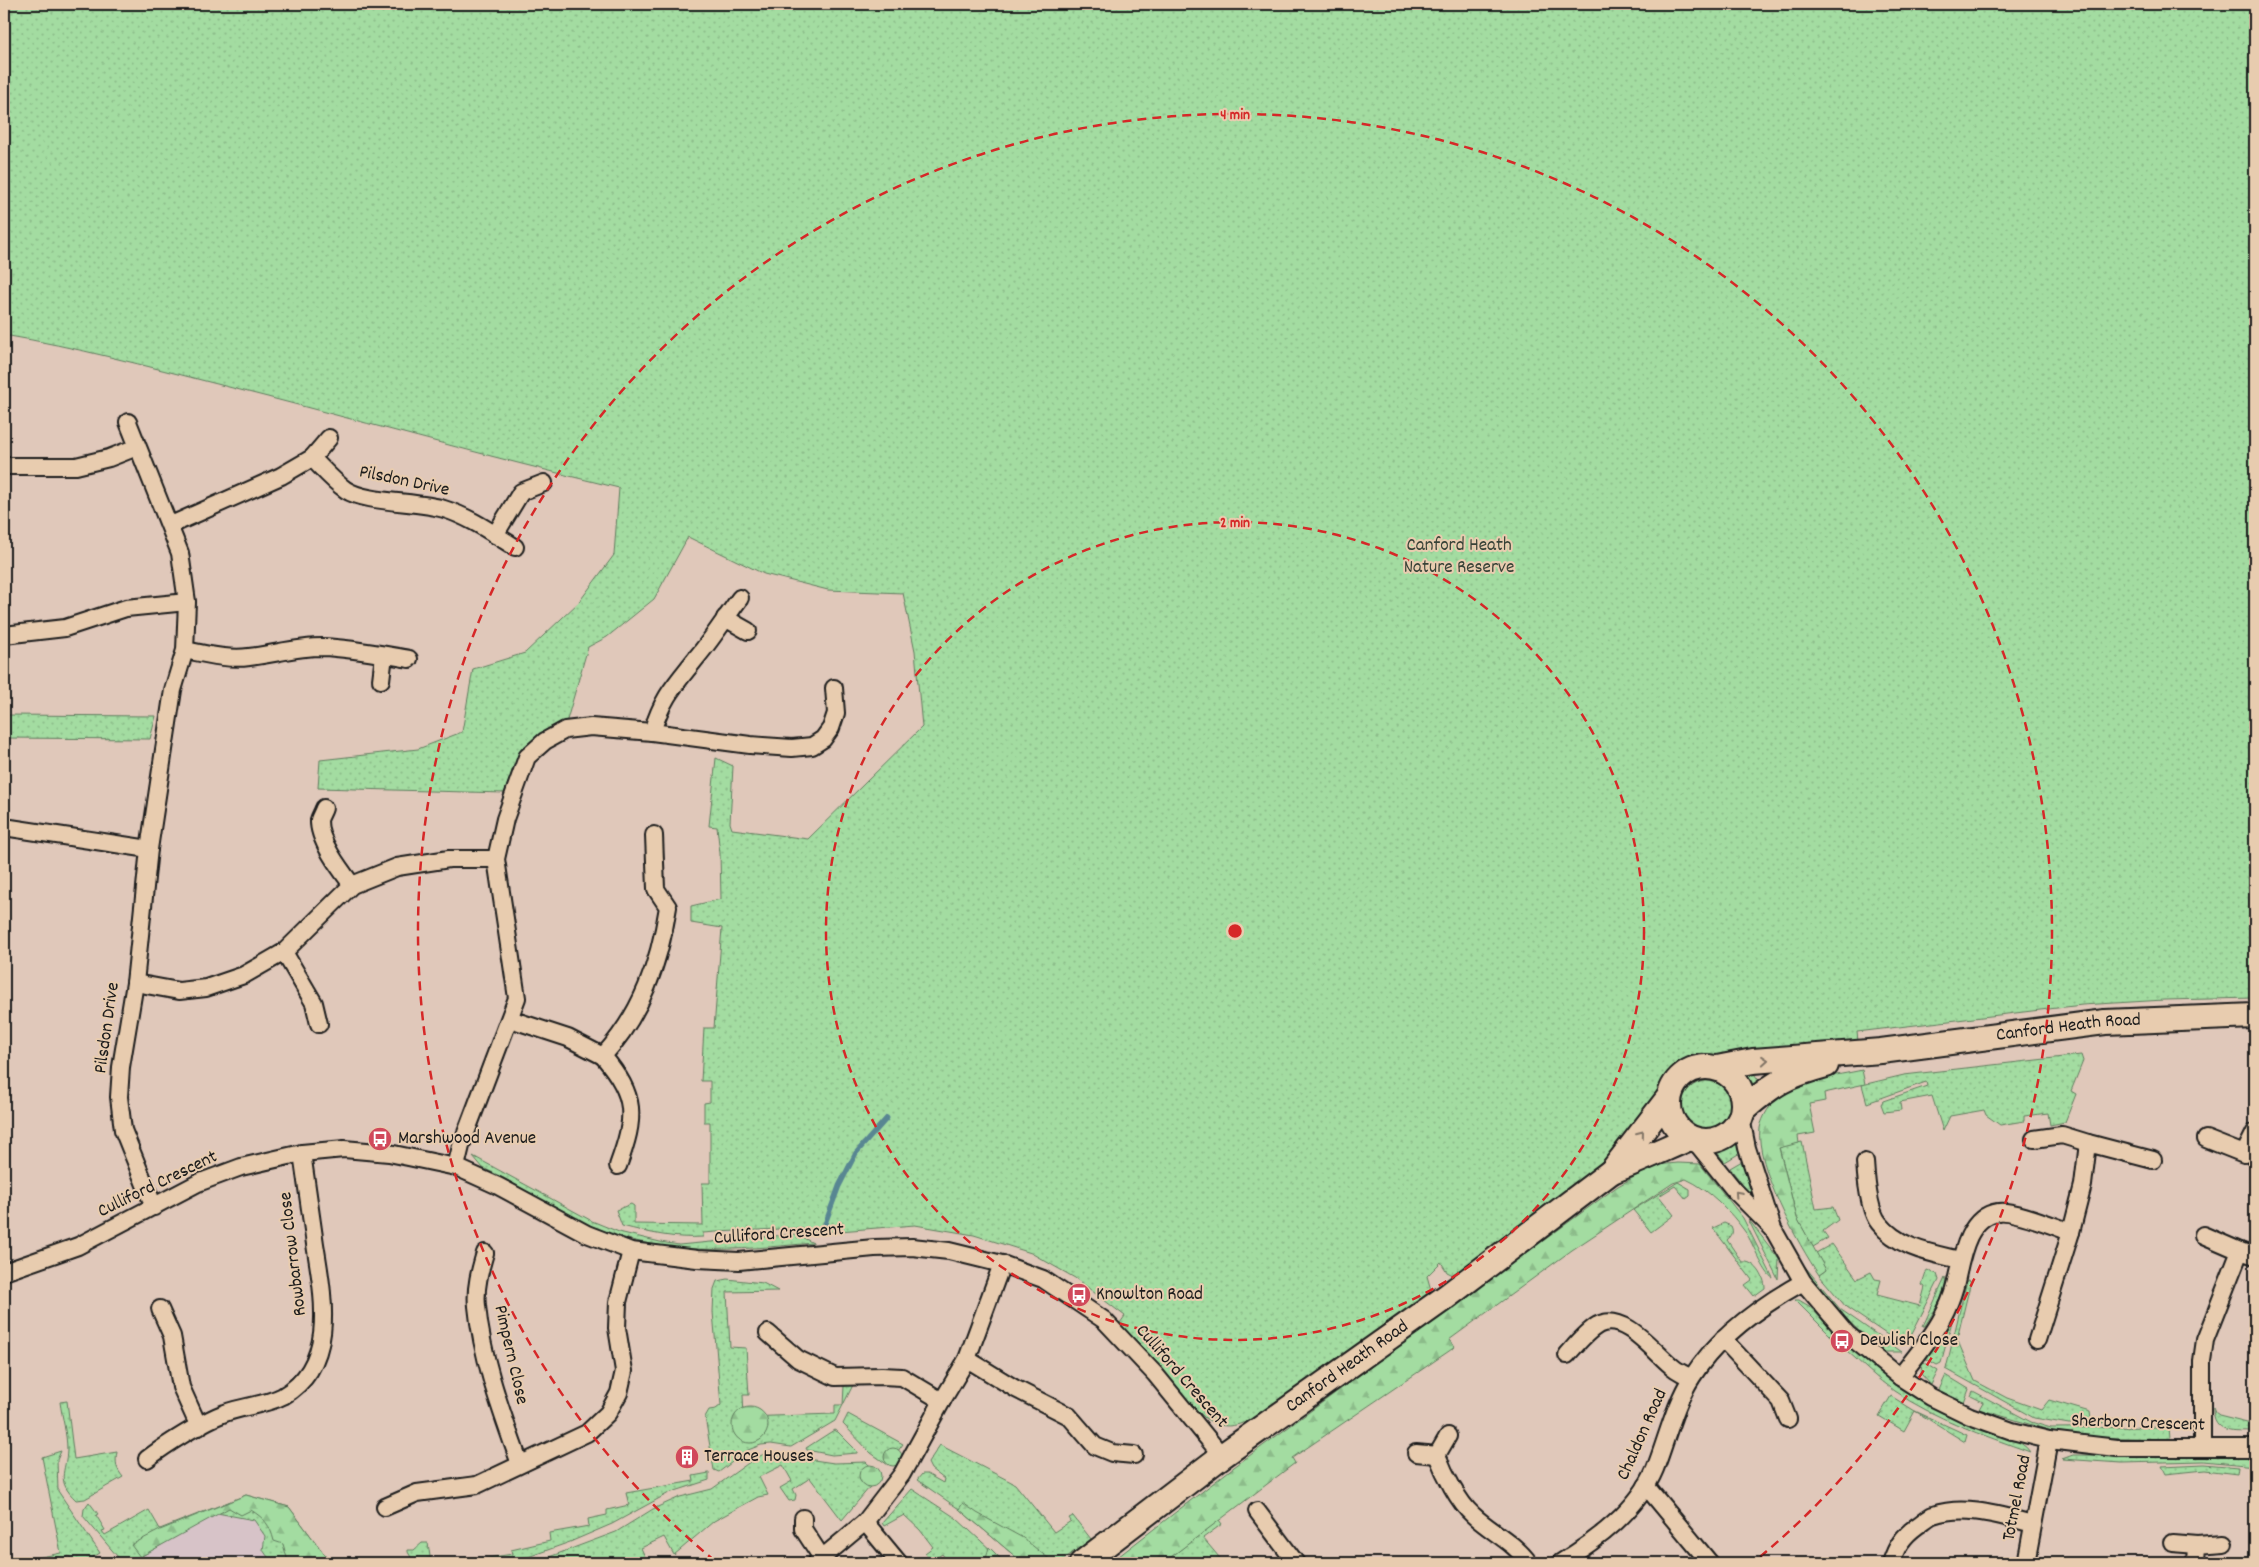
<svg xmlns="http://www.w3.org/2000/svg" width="2259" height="1567" font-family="Dekko,sans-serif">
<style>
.built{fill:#d7c3c8}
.grass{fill:url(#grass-dots);stroke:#607c5e}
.forest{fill:url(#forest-firs);stroke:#607c5e}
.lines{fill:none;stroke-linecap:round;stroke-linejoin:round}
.stream{stroke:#598692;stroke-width:5}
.minor-casing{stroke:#1c1c1c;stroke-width:20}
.secondary-casing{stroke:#1c1c1c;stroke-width:28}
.minor{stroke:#e8ccaf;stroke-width:16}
.secondary{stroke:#e8ccaf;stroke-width:24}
.oneway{stroke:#827466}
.ring{fill:none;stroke:#d62828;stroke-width:2.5;stroke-dasharray:9 6}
.labels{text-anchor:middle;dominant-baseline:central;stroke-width:4;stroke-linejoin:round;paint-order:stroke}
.street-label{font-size:19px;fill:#1c1c1c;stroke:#e8ccaf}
.park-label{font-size:19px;fill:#374237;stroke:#e8ccaf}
.poi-label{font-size:19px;fill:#1c1c1c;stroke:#e8ccaf;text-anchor:start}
.centre{fill:#d62828;stroke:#e8ccaf;stroke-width:2.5}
.ring-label{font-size:15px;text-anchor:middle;font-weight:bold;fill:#d62828;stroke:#e8ccaf;stroke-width:4;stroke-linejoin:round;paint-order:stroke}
</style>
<defs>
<pattern id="grass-dots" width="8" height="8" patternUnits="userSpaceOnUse" patternTransform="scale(1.25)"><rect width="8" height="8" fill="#a3dca1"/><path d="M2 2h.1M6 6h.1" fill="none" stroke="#8cbc8a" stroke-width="1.8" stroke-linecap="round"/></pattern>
<pattern id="forest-firs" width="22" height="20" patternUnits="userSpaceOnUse" patternTransform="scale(1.25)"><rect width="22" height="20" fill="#a3dca1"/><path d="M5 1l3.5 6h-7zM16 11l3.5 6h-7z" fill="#8cbc8a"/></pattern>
</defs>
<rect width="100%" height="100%" fill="#e0c8ba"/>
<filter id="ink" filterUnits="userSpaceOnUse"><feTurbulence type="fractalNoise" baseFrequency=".02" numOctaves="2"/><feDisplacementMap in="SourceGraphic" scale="10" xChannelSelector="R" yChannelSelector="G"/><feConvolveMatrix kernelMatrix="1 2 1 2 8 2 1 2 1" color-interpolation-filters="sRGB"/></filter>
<g filter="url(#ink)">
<path class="built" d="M217,1513L254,1520L265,1536L263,1550L272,1563H135L140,1557Z"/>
<g class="grass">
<path d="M4,4H2255V998L2164,1000L2082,1005L1857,1032L1858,1041L1726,1057C1708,1056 1692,1059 1676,1069C1665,1076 1662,1087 1657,1098C1652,1109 1629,1136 1620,1146C1570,1195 1511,1234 1455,1276L1447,1272L1441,1262L1427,1276L1431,1290L1429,1296L1248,1421C1231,1428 1221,1428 1205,1418L1092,1305L1093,1302L1120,1323L1125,1316L1075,1278L1031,1253L974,1235L915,1225L814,1233L800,1228L716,1232L703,1233V1237C674,1239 650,1233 622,1226L616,1210L631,1204L634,1206V1224L703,1225L702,1183H710V1122H704V1103L710,1102V1081H701L704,1028H714L722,928L691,923V906L721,899L720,853L717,827L709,826L716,758L733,766L730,823L732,829L808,839L922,727L915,651L903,593L828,590L764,574L688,537L654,599L607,637L588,647L567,720L521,749L504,793L318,788L320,760L418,749L462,732L473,669L525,653L579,602L614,555L619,488C484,456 351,418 217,384C146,366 76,347 4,335Z"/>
<path d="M4,715L156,716L150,739L4,738Z"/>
<path d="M2081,1055L2083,1061L2071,1091L2076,1094L2065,1122L2050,1125L2048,1113L2024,1116V1121L2000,1125L1986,1115L1984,1110L1950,1116L1943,1131L1932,1096L1900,1102L1901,1110L1884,1112L1881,1104L1883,1101L1927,1086L1926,1082L1867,1103L1862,1085L1904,1075Z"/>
<path d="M1752,1071L1760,1082L1749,1092L1739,1074Z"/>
<circle cx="1707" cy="1106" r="25"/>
<path d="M1735,1140L1740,1153L1725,1162L1715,1150L1722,1148Z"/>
<path d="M1802,1142L1816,1209L1833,1207L1838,1220L1823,1231L1828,1238L1813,1247L1797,1218L1779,1147Z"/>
<path d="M473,1156L592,1221L619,1232L660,1242L679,1245L796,1234L813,1243C738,1250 662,1258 591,1226C554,1209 520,1185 483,1168Z"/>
<path d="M1742,1161L1757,1204L1730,1168Z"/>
<path d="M1678,1182L1690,1189V1196L1686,1199L1675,1186L1659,1196L1674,1215L1651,1232L1633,1210Z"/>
<path d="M1749,1220L1779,1259L1778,1279L1749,1221Z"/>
<path d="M1724,1223L1731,1226C1734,1232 1732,1236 1727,1240L1742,1262C1755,1260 1765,1277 1765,1288L1754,1296L1745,1285L1752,1280L1713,1228Z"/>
<path d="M1832,1244L1857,1279L1871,1272L1875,1279L1881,1280L1877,1295L1920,1306L1925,1287L1922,1285L1927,1270L1937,1274L1939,1280L1907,1343L1901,1344L1846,1307L1819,1275L1826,1270L1816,1253Z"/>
<path d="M1802,1263L1840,1309L1902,1352H1884L1857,1329L1835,1308L1812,1280Z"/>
<path d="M1945,1278C1948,1294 1932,1313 1925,1326H1923Z"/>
<path d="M727,1279L763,1283L778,1291L727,1292L730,1347L746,1348L749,1395H743L744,1417L835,1414V1405H843L844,1386L853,1385L835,1421L791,1447L771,1444L761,1445L748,1450L719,1472L714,1470L705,1417L709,1410L716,1409L721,1405L713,1312L714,1289L717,1281Z"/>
<path d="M1967,1280L1971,1281L1957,1339L1975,1381L2007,1398L2041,1410L2049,1400L2090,1412L2091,1419H2117L2122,1422L2069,1424L2034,1418L1946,1369Z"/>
<path d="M1959,1295L1941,1363L1937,1365L1923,1357Z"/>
<path d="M1795,1300H1799L1809,1306L1835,1333L1832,1337Z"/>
<path d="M1850,1347C1890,1383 1935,1411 1986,1431C2000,1436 2022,1439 2030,1452C1983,1435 1935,1419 1894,1391C1877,1379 1862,1364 1847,1351Z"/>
<path d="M1922,1361L1938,1371L1931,1385L1921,1374Z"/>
<path d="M1946,1375L1969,1389L1964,1403L1939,1390Z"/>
<path d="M1973,1391L2031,1422L2051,1428L2169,1427L2170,1439L2095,1437L2052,1431L1979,1409L1983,1402L1971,1396Z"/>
<path d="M1891,1396L1915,1411L1967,1435L1965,1442L1915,1411L1904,1431L1879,1416Z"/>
<path d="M67,1401L74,1459L117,1452C115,1462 116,1469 123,1477L85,1499L76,1500C55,1480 66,1473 67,1450C67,1434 62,1417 60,1402Z"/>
<path d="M2213,1408L2215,1413L2219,1416L2255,1425V1432C2234,1431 2213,1436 2213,1408Z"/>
<path d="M848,1414L903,1444L888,1465L871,1453L843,1424Z"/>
<path d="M834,1430L838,1432L857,1451V1453L832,1455L807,1450L806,1448Z"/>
<path d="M940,1445L1015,1484L1054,1532L1071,1521L1069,1518L1073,1516L1091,1539L1059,1563H1023L959,1509L917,1480L922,1474H927L943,1483L944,1479L931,1469L928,1463Z"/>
<path d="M61,1451L57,1460L58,1491L100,1553L83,1563H74L69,1556L56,1563H13L61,1553L42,1457Z"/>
<path d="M766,1453L834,1463L866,1462L880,1475L842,1520L810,1478L793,1489L796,1495L795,1500L789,1501L780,1488L792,1481L783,1465L759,1477L768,1495L758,1497L714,1521L674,1555L664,1537L641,1548L646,1559L638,1563H533L616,1532L653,1509L680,1497L712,1489L754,1459Z"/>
<path d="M2073,1455L2240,1456L2255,1459V1466L2204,1461L2122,1463L2062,1459Z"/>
<path d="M2204,1464L2238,1467L2237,1474L2205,1470L2166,1474L2162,1466Z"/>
<path d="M709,1473V1480L669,1493L612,1524L570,1542L528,1557L517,1558L506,1563H458L512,1554L511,1550L550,1541L549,1533L589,1526L588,1519L607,1515V1510L629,1505L626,1493L694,1481L693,1476Z"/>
<path d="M912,1489L956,1518L1005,1563H949L942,1554L932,1561L925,1553L933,1547L920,1530L904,1515L884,1526L882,1523Z"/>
<path d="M246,1495L289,1507L331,1563H272L263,1550L265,1536L254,1520L217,1513L140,1557L135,1563H123L83,1516L84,1509L89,1502L98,1514L96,1515L105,1530L102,1531L105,1535L149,1510L160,1529Z"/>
<path d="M1219,1520L1222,1524L1203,1538L1224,1563H1163Z"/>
<path d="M422,1543H428L431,1563H414L408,1552V1550H414Z"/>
</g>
<g class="forest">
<path d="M1862,1070L1865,1084L1824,1093L1825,1101L1809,1104L1815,1133L1798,1136L1799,1143L1779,1148L1797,1218L1826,1270L1819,1275C1798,1244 1755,1166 1760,1128C1762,1117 1771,1103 1779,1096C1800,1078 1837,1076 1862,1070Z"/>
<path d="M1678,1163L1700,1164L1743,1218L1773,1278C1764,1274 1753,1243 1746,1233C1730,1211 1710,1190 1686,1179L1673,1183L1572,1250L1449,1340L1455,1347L1292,1458L1295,1463L1163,1563H1110L1234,1467L1618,1186L1656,1165Z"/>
<circle cx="750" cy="1425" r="18"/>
<circle cx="893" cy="1457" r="9"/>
<circle cx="870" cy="1476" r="11"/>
<path d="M246,1495L289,1507L331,1563H293L287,1558L283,1544L274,1541C270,1525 265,1519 251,1510L241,1515L229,1508L140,1557L131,1545L160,1530Z"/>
<path d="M963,1503L977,1513L1023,1538L1054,1563H1023L959,1509Z"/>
<path d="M989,1547L1005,1563H985Z"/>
</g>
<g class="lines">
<path class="stream" d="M822,1232L839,1186L856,1153L887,1118"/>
<g class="minor-casing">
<g id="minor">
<path d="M128,422L180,553L187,602L185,650L173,690L149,849L135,983L121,1067L119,1097L123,1130L154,1207"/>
<path d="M312,458C323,469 333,481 346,490C366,503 416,501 444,509C470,517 492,533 515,547"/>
<path d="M4,466H76L109,458L137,447"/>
<path d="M171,525L281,476L312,458L329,438"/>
<path d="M495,535L521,492L544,483"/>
<path d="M725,618L748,631"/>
<path d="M4,635L65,628L126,608L187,602"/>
<path d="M185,650C205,654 229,660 249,657C274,654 297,647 322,647C351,648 380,654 409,659"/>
<path d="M381,680L384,655"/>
<path d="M652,732C663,696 675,685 697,657C713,638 726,617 740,598"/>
<path d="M324,808C323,812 320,816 319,820C318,840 340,869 352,885"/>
<path d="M4,827L149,849"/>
<path d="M284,952L314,1003L319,1024"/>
<path d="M135,983L179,991L206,988L244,975L284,952L352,885L397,867L449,859H496"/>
<path d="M510,1019L568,1038L603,1056C642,1013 659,964 668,907L656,889L654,835"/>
<path d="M603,1056C637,1097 636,1116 618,1166"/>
<path d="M1741,1118L1747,1148L1773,1229L1803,1282L1847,1334L1900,1377L1931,1397L1970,1416L2012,1431L2049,1440L2117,1448H2255"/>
<path d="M2034,1139L2062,1135L2088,1143"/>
<path d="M2206,1139L2244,1154L2255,1132"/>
<path d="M1694,1140L1735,1191L1771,1227"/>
<path d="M1865,1162C1866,1178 1869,1211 1879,1223C1898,1248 1931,1253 1960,1260"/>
<path d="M456,1167L461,1146L517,998L496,859L505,819L527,757L545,741L565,730L591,727L652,732L750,745L792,748L812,746L823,739L831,728L836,713L834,688"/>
<path d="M2203,1235L2240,1251"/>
<path d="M485,1253C480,1270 475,1288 477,1306C482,1360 502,1413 520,1464"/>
<path d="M4,1272L78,1246L198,1183L241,1167L302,1153L344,1149L389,1153L456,1167L498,1186L587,1234L631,1251L697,1259L739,1261L874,1248L912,1247L949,1251L1002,1264L1043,1279L1104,1320L1155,1374L1222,1456"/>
<path d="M160,1309L172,1336L181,1387L199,1427"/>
<path d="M768,1333L798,1359L835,1377L882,1376L902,1377L942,1401"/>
<path d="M1723,1339L1781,1401L1788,1419"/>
<path d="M2037,1340L2071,1232"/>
<path d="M1567,1355C1576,1345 1586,1332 1598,1325C1625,1311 1655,1354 1674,1368C1679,1372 1686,1375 1691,1378"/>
<path d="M967,1359L1016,1389L1069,1416L1095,1446L1112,1453L1134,1455"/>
<path d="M1900,1377C1914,1358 1931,1339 1942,1318C1947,1309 1952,1297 1955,1286C1961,1261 1966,1217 1998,1212C2012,1209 2056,1227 2071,1232L2083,1185L2088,1143L2153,1160"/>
<path d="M1448,1436L1437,1455C1444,1473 1458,1502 1473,1515C1491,1532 1514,1542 1529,1563"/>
<path d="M2202,1447V1361L2205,1340L2240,1251L2255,1256"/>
<path d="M1416,1453L1437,1455"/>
<path d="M147,1459C165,1445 203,1421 225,1413C243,1406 266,1405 283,1396C338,1364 323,1295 315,1244C311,1214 306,1183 302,1153"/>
<path d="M1646,1486L1710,1563"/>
<path d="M385,1507L417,1493L477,1485L587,1433L608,1413L619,1393L624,1371L617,1328L618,1302L631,1251"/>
<path d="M1257,1511L1296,1563"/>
<path d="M803,1518V1529L822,1558"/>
<path d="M865,1522L899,1563"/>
<path d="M2172,1543L2197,1545"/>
<path d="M816,1563L865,1522L902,1474L942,1401L967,1359L1002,1264"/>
<path d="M1560,1563C1597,1540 1638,1510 1655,1469C1667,1439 1674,1405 1692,1377C1718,1336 1760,1306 1803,1282"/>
<path d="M1891,1563C1896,1547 1903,1536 1917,1526C1922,1523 1928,1517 1933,1515C1966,1504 2001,1516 2033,1524"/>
<path d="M2026,1563L2049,1440"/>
<path d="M2196,1563L2197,1545L2223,1543"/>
</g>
</g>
<g class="secondary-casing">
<g id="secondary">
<circle cx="1706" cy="1104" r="37"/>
<path id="s1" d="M1717,1068L1753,1061L1881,1051L2105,1022L2255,1016"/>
<path d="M1743,1110C1775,1082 1786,1076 1826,1065"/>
<path d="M1612,1171C1639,1161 1664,1149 1690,1138"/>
<path id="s2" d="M1082,1563L1222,1456L1446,1297L1612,1171L1669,1097"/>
</g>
</g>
<use href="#minor" class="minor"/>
<use href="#secondary" class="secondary"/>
</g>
<defs><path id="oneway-chevron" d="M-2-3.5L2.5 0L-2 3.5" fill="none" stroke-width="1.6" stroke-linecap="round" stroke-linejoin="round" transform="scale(1.25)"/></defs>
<g class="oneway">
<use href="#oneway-chevron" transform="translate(1765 1060) rotate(-5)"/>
<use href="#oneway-chevron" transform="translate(1641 1134) rotate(-51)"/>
<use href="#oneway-chevron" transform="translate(1738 1194) rotate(-132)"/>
</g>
</g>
<g class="ring">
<circle cx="1235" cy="931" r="409"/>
<path d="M715 1561A817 817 0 1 1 1755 1561"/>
</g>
<defs>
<g id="bus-disc" transform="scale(1.25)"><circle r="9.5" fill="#d1495b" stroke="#e8ccaf"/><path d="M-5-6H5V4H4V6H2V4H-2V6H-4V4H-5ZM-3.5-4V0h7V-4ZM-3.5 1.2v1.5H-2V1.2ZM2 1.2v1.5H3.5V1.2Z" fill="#fff"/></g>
<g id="building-disc" transform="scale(1.25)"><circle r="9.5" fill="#d1495b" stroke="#e8ccaf"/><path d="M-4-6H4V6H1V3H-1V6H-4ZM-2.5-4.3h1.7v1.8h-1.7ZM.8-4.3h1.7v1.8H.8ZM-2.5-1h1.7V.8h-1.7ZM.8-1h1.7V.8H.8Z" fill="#fff"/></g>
</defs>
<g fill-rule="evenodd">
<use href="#bus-disc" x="380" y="1139"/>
<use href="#bus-disc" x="1079" y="1295"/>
<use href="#bus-disc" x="1842" y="1341"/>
<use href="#building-disc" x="687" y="1457"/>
</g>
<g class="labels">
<g class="street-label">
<text transform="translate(404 482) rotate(12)">Pilsdon Drive</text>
<text transform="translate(108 1028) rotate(-82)">Pilsdon Drive</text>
<text stroke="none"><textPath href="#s1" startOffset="354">Canford Heath Road</textPath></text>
<text transform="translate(158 1185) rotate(-26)">Culliford Crescent</text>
<text transform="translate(779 1235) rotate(-4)">Culliford Crescent</text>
<text transform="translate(294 1254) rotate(-97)">Rowbarrow Close</text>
<text transform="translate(510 1355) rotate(77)">Pimpern Close</text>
<text stroke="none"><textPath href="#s2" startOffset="330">Canford Heath Road</textPath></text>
<text transform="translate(1181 1377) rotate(49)">Culliford Crescent</text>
<text transform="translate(2138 1424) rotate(2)">Sherborn Crescent</text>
<text transform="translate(1643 1435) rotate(-66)">Chaldon Road</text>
<text transform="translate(2018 1498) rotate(-79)">Totmel Road</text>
</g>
<g class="park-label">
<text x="1459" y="546">Canford Heath<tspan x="1459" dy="22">Nature Reserve</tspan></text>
</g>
<g class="poi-label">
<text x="398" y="1139">Marshwood Avenue</text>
<text x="1096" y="1295">Knowlton Road</text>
<text x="1860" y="1341">Dewlish Close</text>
<text x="704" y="1457">Terrace Houses</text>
</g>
</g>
<circle cx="1235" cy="931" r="8" class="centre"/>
<g class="ring-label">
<text x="1235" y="119">4 min</text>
<text x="1235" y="527">2 min</text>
</g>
<rect width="2259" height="1567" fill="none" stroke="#e8ccaf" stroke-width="20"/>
<rect x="10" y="10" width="2239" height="1547" fill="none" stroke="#1c1c1c" stroke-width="2" filter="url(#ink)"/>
</svg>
